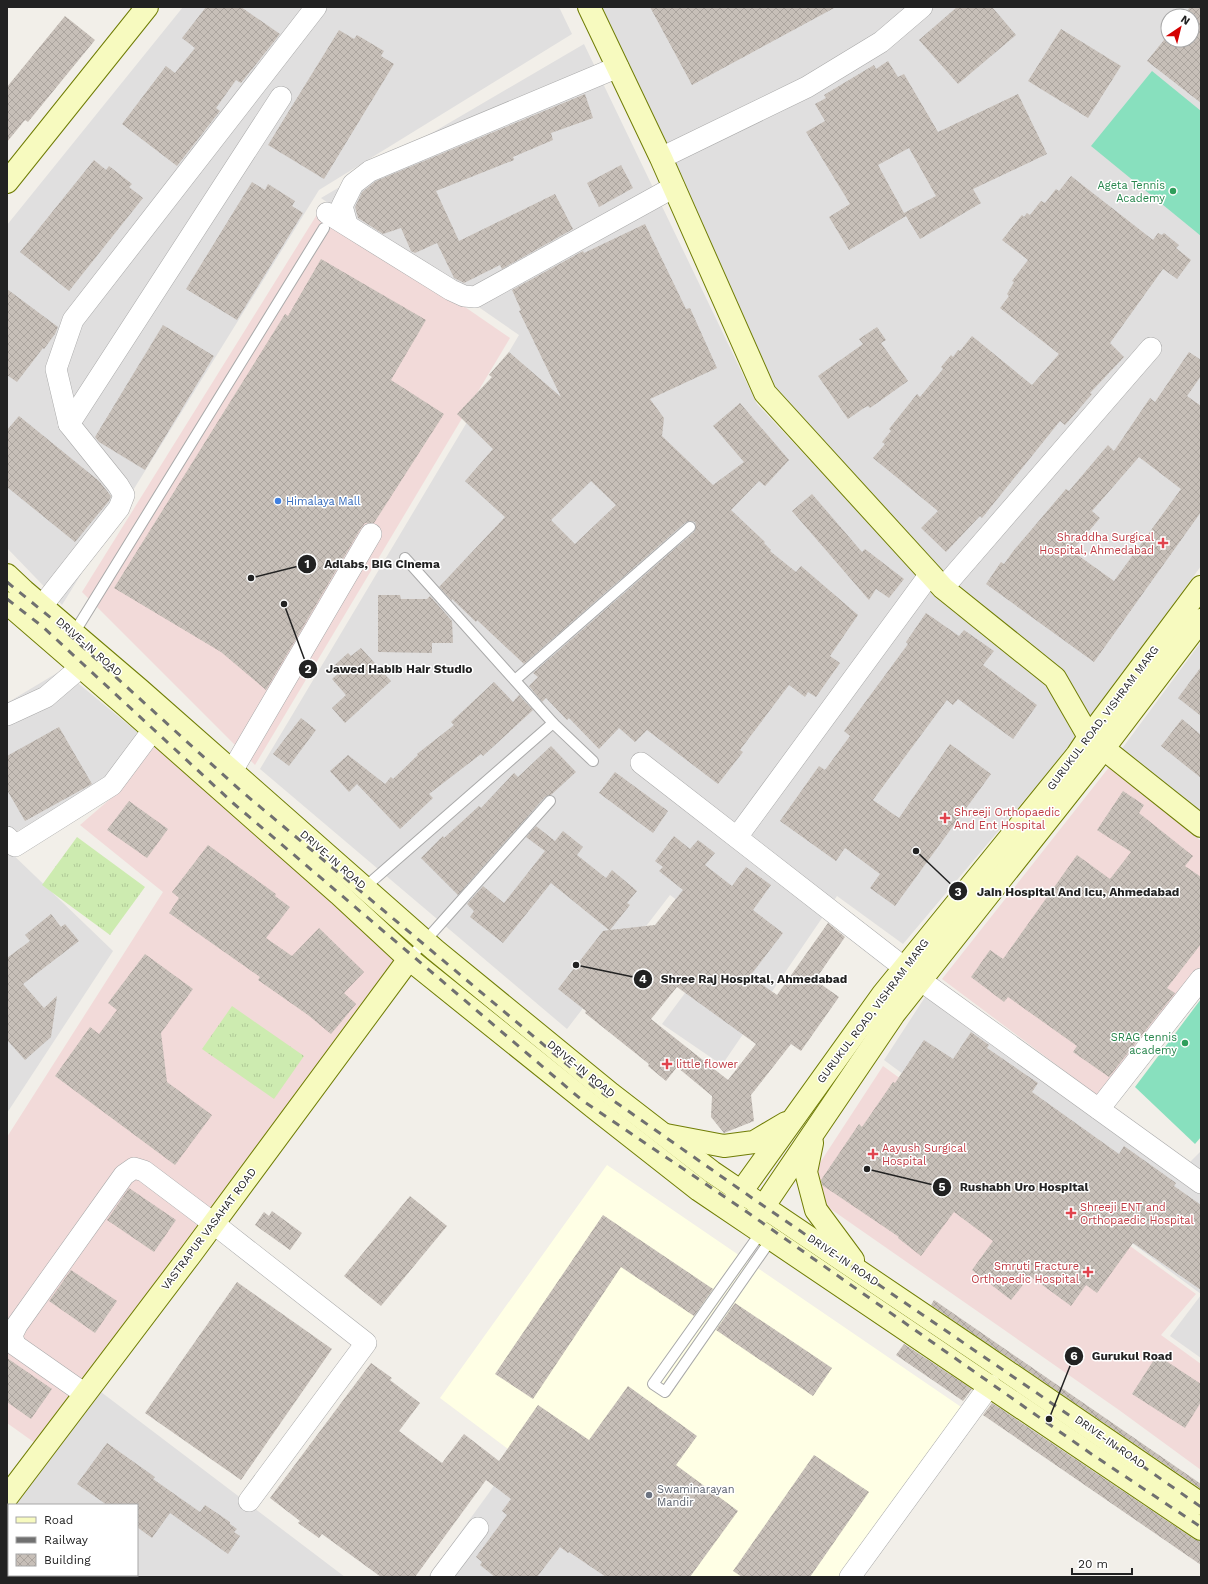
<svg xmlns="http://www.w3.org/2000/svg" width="1208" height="1584" font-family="'Work Sans',sans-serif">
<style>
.residential{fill:#e0dfdf;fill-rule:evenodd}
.commercial{fill:#f2dad9}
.education{fill:#ffffe5}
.grass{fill:url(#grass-tufts)}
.pitch{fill:#88e0be}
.building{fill:url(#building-cross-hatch);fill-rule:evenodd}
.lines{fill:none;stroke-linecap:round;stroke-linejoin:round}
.lane-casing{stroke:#a9a9a9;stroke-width:12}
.street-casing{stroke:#a9a9a9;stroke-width:22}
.secondary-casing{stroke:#707d05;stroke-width:24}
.lane{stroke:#fff;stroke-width:10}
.street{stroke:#fff;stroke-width:21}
.secondary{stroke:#f7fabf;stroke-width:22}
.rail{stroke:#707070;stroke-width:3;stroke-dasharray:8 8;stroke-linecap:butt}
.leisure-dot{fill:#2e9e5b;stroke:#fff;stroke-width:1.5}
.shop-dot{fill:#3f7fe0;stroke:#fff;stroke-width:1.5}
.health-dot{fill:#e0444e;stroke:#fff;stroke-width:1.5}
.worship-dot{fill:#6b7280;stroke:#fff;stroke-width:1.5}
.labels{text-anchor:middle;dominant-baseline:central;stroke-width:3;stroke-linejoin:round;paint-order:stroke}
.leisure-label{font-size:11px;fill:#27864d;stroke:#fff;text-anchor:end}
.shop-label{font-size:11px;fill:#366cbe;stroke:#fff;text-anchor:start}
.health-label{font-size:11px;fill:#be3a42;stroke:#fff;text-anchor:start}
.street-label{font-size:11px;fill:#222;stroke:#fff}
.worship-label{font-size:11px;fill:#5b616d;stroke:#fff;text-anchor:start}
.leader{fill:none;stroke:#222;stroke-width:1.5}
.callout-dot{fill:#222;stroke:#fff;stroke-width:1.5}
.mark-label{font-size:12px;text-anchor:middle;font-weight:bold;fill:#fff}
.callout-label{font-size:12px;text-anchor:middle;font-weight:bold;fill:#222;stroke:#fff;stroke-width:3;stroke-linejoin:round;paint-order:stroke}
</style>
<defs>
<pattern id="grass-tufts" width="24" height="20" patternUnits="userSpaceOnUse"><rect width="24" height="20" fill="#cdebb0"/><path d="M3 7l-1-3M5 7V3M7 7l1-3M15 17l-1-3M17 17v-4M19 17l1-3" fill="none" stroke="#b0c997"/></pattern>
<pattern id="building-cross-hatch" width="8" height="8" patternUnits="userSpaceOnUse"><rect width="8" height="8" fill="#c7bfb8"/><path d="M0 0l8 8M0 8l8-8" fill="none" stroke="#aba49e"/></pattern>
</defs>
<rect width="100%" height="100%" fill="#f2efe9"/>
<g class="residential">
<path d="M183,7H559L572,34L319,190L62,605L7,548V225Z"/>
<path d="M587,7H1201V566L1090,718L940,572L771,386ZM1168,16H1192V40H1168Z"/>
<path d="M584,44L757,404L936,595L1047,685L1076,739L903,944L837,896L722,1065L662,1024L726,938L670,895L567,1029L260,769L519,335L321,198Z"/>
<path d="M1201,642V820L1118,754Z"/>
<path d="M62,670L142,736L107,780L7,837V703Z"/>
<path d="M7,849L113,951L7,1113Z"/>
<path d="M929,991L1178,1174L1201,1151V1294L884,1060Z"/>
<path d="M1201,1295V1358L1170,1336Z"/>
<path d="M101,1392L345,1577H7V1516L9,1514V1575H137V1505H15Z"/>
<path d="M512,1461L671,1577H428Z"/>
</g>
<g class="commercial">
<path d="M321,208L510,338L255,765L82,592Z"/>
<path d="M155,746L398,961L35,1443L7,1423V1137L163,892L80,825L117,793Z"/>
<path d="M1110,766L1201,841V971L1102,1099L942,979Z"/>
<path d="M883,1066L1196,1294L1161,1335L1201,1364V1470L1119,1410L822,1203L812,1175Z"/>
</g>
<path class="education" d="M607,1165L967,1411L846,1577H679L440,1398Z"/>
<g class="grass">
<path d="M77,837L145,887L110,935L42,885Z"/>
<path d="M232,1006L304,1056L274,1099L202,1049Z"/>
</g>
<g class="pitch">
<path d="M1152,71L1201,111V236L1091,146Z"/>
<path d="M1201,999V1137L1195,1144L1135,1087Z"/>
</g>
<g class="building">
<path d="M206,7H241L280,34L241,83L236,80L216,108L220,111L177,166L122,124L166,66L175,73L195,48L182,38Z"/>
<path d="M650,7H836L692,85Z"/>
<path d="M957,7H992L1016,35L958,84L919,40Z"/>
<path d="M1190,7H1201V103L1147,61L1168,35V40H1192V16H1183Z"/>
<path d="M65,16L95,40L28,122L25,120L7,142V87Z"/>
<path d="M1061,29L1121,66L1088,118L1028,81Z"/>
<path d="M339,30L354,39L357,35L384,51L381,56L394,64L324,179L268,145Z"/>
<path d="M888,61L898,77L904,74L938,132L1018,94L1047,154L973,189L981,203L920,239L906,216L849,250L829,217L850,204L806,132L825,121L815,104L826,98L824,95L874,65L876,69ZM909,148L936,196L904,213L878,165Z"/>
<path d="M585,94L593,118L551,133L553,140L513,157L514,160L436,191L459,241L555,194L573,229L502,269L500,265L464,283L454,278L437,243L415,253L411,251L401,228L383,234L358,218L355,207L362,192L376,181Z"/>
<path d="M94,160L106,170L109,166L132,184L129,187L143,198L69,291L20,252Z"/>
<path d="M621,165L633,188L599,207L587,183Z"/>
<path d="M1071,176L1153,240L1158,233L1162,235L1164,233L1179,245L1176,248L1191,260L1177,279L1163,269L1110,343L1124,357L1090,393L1092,394L1065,425L1060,421L982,518L980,516L946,552L921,528L938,511L873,458L885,444L882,442L891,431L889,429L917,394L920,397L943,369L941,367L951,355L953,357L958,350L960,351L972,336L1032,385L1059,354L1000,308L1009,296L1007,294L1014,282L1012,281L1028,260L1002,240L1022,215L1024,217L1027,213L1030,215L1041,201L1045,203L1056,189L1059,191Z"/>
<path d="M252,182L265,190L268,184L295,201L292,206L303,213L237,320L186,289Z"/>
<path d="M645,224L686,309L690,308L717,368L650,399L664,418L662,436L713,485L744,462L713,426L740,403L789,460L765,486L759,481L731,510L765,542L764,543L771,550L770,551L796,572L801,566L858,615L830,656L840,663L816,697L808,692L805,697L789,685L740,750L743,752L718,784L647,730L635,742L619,728L599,749L569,718L567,720L546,698L542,702L529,686L538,677L533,673L694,532L696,526L695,522L689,521L686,522L524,664L477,620L476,622L452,599V601L439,587L505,517L465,481L493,449L457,414L492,377L489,375L509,352L561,397L519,311L521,310L512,290L583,251L584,253ZM591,481L616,505L575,544L551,520Z"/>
<path d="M321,259L426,320L391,380L444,414L374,523H365L361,528L266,690L221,652L114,588L285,314L288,316Z"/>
<path d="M7,289L58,327L55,334L44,349L43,348L17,382L7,375Z"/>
<path d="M163,325L214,356L145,470L99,442L95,437Z"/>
<path d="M877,327L886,340L881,343L908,381L870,408L868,406L864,408L848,419L818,376L863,344L859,339Z"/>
<path d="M1189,352L1201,360V376L1187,396L1201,406V512L1094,662L986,584L1001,562L1004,564L1014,550L1066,489L1069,491L1108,445L1114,451L1150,398L1155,402ZM1139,457L1181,489L1114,581L1072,551L1100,518L1092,511Z"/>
<path d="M19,416L99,481L111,496L109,501L75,542L7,487V430Z"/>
<path d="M812,494L862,552L865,549L904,579L889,598L876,589L869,600L792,511Z"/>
<path d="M378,595H400L401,599H427L430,596L452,621L453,643H432V653L378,652Z"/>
<path d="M926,613L959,636L964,630L994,651L983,665L1037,705L1013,739L958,699L953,705L947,700L873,800L899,818L950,744L991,774L895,906L870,888L880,874L845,848L836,861L780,821L819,766L825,770L850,736L844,731L908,644L906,642Z"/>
<path d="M361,648L391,681L345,723L332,708L346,695L332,679L341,671L335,665L348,653L351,656Z"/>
<path d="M1201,667V716L1178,698Z"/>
<path d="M494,682L513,702L519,695L533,710L483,756L481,754L429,794L433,798L400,829L357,784L349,792L330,771L348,755L385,784L391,777L393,779L418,755L417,754L454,725L451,722Z"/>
<path d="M301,718L316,730L289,766L273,754Z"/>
<path d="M1182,719L1201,735V778L1161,746Z"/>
<path d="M59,727L92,784L25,821L7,790V756Z"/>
<path d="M551,746L576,772L551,795L545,797L458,895L421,858L443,836L444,838L479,806L481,808L514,773L518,777Z"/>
<path d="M615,772L668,811L653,833L599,793Z"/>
<path d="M1123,791L1144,805L1139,813L1193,856L1185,866L1201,877V944L1167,988L1175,993L1109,1077L1073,1052L1077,1046L1008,997L1004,1002L971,977L990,950L1003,959L1077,855L1110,879L1131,852L1097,830Z"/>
<path d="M129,801L168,829L147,858L107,830Z"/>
<path d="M536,826L555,841L563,831L583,847L577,855L606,878L612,870L637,891L627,903L630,905L610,930L655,925L683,890L659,871L663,867L655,861L674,836L690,849L698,840L715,853L705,865L732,886L746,867L771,885L753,910L783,933L750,976L777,995L828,923L845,937L815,980L839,997L801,1051L791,1044L751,1095L754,1121L724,1133L711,1117L712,1096L677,1067L666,1081L648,1066L649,1064L585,1013L586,1011L558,989L603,931L609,930L551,883L503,943L470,917L474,911L467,904L483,886L504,903L545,851L526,837ZM677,987L756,1044L728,1080L651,1019Z"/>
<path d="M208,845L276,894L275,896L290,907L266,938L292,956L319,928L364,972L344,993L356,1004L331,1034L308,1015L258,980L260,977L169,913L179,898L172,892Z"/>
<path d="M51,914L61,927L65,924L79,941L23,984L44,1008L57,996L51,1037L25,1060L7,1040V958L30,941L25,935Z"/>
<path d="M145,954L193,989L161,1033L167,1082L212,1115L175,1165L55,1076L90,1027L99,1034L117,1010L108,1003Z"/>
<path d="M971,1032L989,1045L987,1048L1038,1083L1032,1092L1119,1154L1124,1146L1176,1183L1174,1186L1201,1205V1290L1133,1243L1097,1293L1086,1285L1071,1306L1030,1276L1011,1300L972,1270L993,1241L954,1212L921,1256L898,1238L899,1237L822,1185L821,1180L859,1124L862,1127L893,1082L895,1083L924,1040L953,1059Z"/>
<path d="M129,1188L176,1220L154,1252L107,1220Z"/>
<path d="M410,1196L447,1226L381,1306L344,1276Z"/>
<path d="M272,1211L302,1233L290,1250L255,1225L264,1212L269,1216Z"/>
<path d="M603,1215L713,1289L694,1316L621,1267L533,1399L495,1374Z"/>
<path d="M71,1270L117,1301L95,1333L49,1301Z"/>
<path d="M237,1282L332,1349L241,1480L145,1413Z"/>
<path d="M934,1300L1201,1484V1489L931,1305Z"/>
<path d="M735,1303L832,1368L813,1396L716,1330Z"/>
<path d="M904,1344L972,1389L963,1401L896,1355Z"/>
<path d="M1157,1355L1201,1384V1402L1185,1428L1132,1394Z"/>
<path d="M7,1358L52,1389L31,1419L7,1402Z"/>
<path d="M371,1363L392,1378L390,1380L420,1403L399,1431L442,1463L464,1434L499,1461L538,1405L589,1440L628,1386L697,1436L676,1465L738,1511L690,1577H606L569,1552L568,1553L560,1547L537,1577H495L480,1565L482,1562L476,1557L507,1515L502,1511L511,1499L486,1480L415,1577H381L322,1534L319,1538L298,1523L300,1521L270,1498Z"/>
<path d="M992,1403L1194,1539L1201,1541V1565L983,1415Z"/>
<path d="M107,1443L155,1477L153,1479L200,1512L205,1505L230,1522V1524L237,1529L234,1532L240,1536L228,1554L170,1513L152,1538L137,1527V1505H107L77,1484Z"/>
<path d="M814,1455L869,1492L810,1577H742L733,1571Z"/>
</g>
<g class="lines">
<g class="lane-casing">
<g id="lane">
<path d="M74,633L324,228"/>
<path d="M515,680L690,527"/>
<path d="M553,723L593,761"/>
<path d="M364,888L553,723L405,558"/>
<path d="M409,959L550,801"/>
<path d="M762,1231L653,1384L665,1392L772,1238"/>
</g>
</g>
<g class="street-casing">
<g id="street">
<path d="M661,158L807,87L881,42L922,7"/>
<path d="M327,213L451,290L464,296L475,297L674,187"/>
<path d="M347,224L342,206L353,184L370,171L618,67"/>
<path d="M69,424L281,97"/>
<path d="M943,588L1151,348"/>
<path d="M42,606L119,508L124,495L118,485L69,424L56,369L73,320L316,7"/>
<path d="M7,715L46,697L81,667"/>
<path d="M641,763L920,980L1201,1183"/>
<path d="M232,771L371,534"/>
<path d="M7,837L15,846L112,785L153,730"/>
<path d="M737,837L930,574"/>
<path d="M1099,1109L1201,979"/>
<path d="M85,1394L15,1345L12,1335L17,1325L124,1175L134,1168L144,1171L213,1223L366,1343L249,1501"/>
<path d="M441,1577L478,1528"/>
<path d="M850,1577L990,1385"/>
</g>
</g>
<g class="secondary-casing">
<g id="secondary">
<path d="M589,7L661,158L765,393L943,588L1055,678L1089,737L1201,826"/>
<path d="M7,182L147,7"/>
<path d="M7,575L24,591L140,690L435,950L611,1094L712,1172L980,1353L1201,1504"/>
<path d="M7,603L126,706L339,894L409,959L597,1110L699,1190L1201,1529"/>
<path d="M666,1135L724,1146L754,1142L786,1123"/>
<path d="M812,1143L806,1172L816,1210L853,1260"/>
<path d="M733,1203L883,994L1077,755L1089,737L1201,587"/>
<path d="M755,1219L894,1014L1091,765L1201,620"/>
<path d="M7,1497L191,1254L409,959"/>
</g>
</g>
<use href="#lane" class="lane"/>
<use href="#street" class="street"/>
<use href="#secondary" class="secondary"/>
<g class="rail">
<path d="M7,582L51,618L240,790L594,1087L755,1200L1101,1437L1201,1507"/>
<path d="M7,599L43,627L233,803L583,1101L747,1212L1090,1453L1201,1527"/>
</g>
</g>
<g class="leisure-dot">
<circle cx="1173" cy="191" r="4"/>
<circle cx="1185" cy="1043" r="4"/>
</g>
<circle class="shop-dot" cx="278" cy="501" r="4"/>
<g class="health-dot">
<path d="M1161 537h4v4h4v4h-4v4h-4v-4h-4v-4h4z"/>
<path d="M943 812h4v4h4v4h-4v4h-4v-4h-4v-4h4z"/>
<path d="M665 1058h4v4h4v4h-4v4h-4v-4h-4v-4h4z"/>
<path d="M871 1148h4v4h4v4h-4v4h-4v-4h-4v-4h4z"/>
<path d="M1069 1207h4v4h4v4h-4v4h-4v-4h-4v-4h4z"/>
<path d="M1086 1266h4v4h4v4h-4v4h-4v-4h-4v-4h4z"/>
</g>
<circle class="worship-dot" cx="649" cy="1495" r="4"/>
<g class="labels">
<g class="leisure-label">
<text x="1165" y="185">Ageta Tennis<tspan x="1165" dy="13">Academy</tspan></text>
<text x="1177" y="1037">SRAG tennis<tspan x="1177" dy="13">academy</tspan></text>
</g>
<g class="shop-label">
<text x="286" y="501">Himalaya Mall</text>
</g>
<g class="health-label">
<text x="1154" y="537" text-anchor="end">Shraddha Surgical<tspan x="1154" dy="13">Hospital, Ahmedabad</tspan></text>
<text x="954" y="812">Shreeji Orthopaedic<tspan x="954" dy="13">And Ent Hospital</tspan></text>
<text x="676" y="1064">little flower</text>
<text x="882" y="1148">Aayush Surgical<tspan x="882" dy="13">Hospital</tspan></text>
<text x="1080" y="1207">Shreeji ENT and<tspan x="1080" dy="13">Orthopaedic Hospital</tspan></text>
<text x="1079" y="1266" text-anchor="end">Smruti Fracture<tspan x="1079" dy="13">Orthopedic Hospital</tspan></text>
</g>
<g class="street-label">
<text transform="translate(89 647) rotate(41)">DRIVE-IN ROAD</text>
<text transform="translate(1103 718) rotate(-53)">GURUKUL ROAD, VISHRAM MARG</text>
<text transform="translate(333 860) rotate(41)">DRIVE-IN ROAD</text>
<text transform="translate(873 1011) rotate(-53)">GURUKUL ROAD, VISHRAM MARG</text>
<text transform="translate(581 1069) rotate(39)">DRIVE-IN ROAD</text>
<text transform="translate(209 1229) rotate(-53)">VASTRAPUR VASAHAT ROAD</text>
<text transform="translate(843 1260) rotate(34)">DRIVE-IN ROAD</text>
<text transform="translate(1110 1442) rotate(35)">DRIVE-IN ROAD</text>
</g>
<g class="worship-label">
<text x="657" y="1489">Swaminarayan<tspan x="657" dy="13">Mandir</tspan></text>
</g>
</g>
<path class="leader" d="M251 578L307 564M284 604L308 669M916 851L958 891M576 965L643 979M867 1169L942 1187M1049 1419L1074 1356"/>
<g class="callout-dot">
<circle cx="251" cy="578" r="4"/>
<circle cx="284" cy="604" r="4"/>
<circle cx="916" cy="851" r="4"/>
<circle cx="576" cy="965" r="4"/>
<circle cx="867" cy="1169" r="4"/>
<circle cx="1049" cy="1419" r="4"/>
<circle cx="307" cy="564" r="10"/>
<circle cx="308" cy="669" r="10"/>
<circle cx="958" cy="891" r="10"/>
<circle cx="643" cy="979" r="10"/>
<circle cx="942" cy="1187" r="10"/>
<circle cx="1074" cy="1356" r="10"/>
</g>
<g class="mark-label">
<text x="307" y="568">1</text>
<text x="308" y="673">2</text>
<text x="958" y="896">3</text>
<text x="643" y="983">4</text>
<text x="942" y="1191">5</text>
<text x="1074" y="1360">6</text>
</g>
<g class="callout-label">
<text x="382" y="568">Adlabs, BIG Cinema</text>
<text x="399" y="673">Jawed Habib Hair Studio</text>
<text x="1078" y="896">Jain Hospital And Icu, Ahmedabad</text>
<text x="754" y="983">Shree Raj Hospital, Ahmedabad</text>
<text x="1024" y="1191">Rushabh Uro Hospital</text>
<text x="1132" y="1360">Gurukul Road</text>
</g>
<rect width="1208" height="1584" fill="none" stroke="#222222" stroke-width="16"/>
<rect x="8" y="1504" width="130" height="72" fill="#ffffff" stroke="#a7a7a7"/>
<rect x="16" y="1517" width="20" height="6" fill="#f7fabf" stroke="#a7a7a7"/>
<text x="44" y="1524" font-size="12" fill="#222222">Road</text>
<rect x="16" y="1537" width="20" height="6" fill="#707070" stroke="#a7a7a7"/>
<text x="44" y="1544" font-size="12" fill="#222222">Railway</text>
<rect x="16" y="1554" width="20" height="12" fill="url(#building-cross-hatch)" stroke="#a7a7a7"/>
<text x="44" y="1564" font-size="12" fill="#222222">Building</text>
<g transform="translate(1180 28) rotate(35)"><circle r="19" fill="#ffffff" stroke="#a7a7a7"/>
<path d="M0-3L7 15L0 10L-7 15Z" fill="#d40000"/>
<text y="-6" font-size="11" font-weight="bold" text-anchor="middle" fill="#222222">N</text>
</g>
<path d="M1072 1568v6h60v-6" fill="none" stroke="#222222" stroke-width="2"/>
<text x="1078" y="1568" font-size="12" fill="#222222" stroke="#ffffff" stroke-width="3" paint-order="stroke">20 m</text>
</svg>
